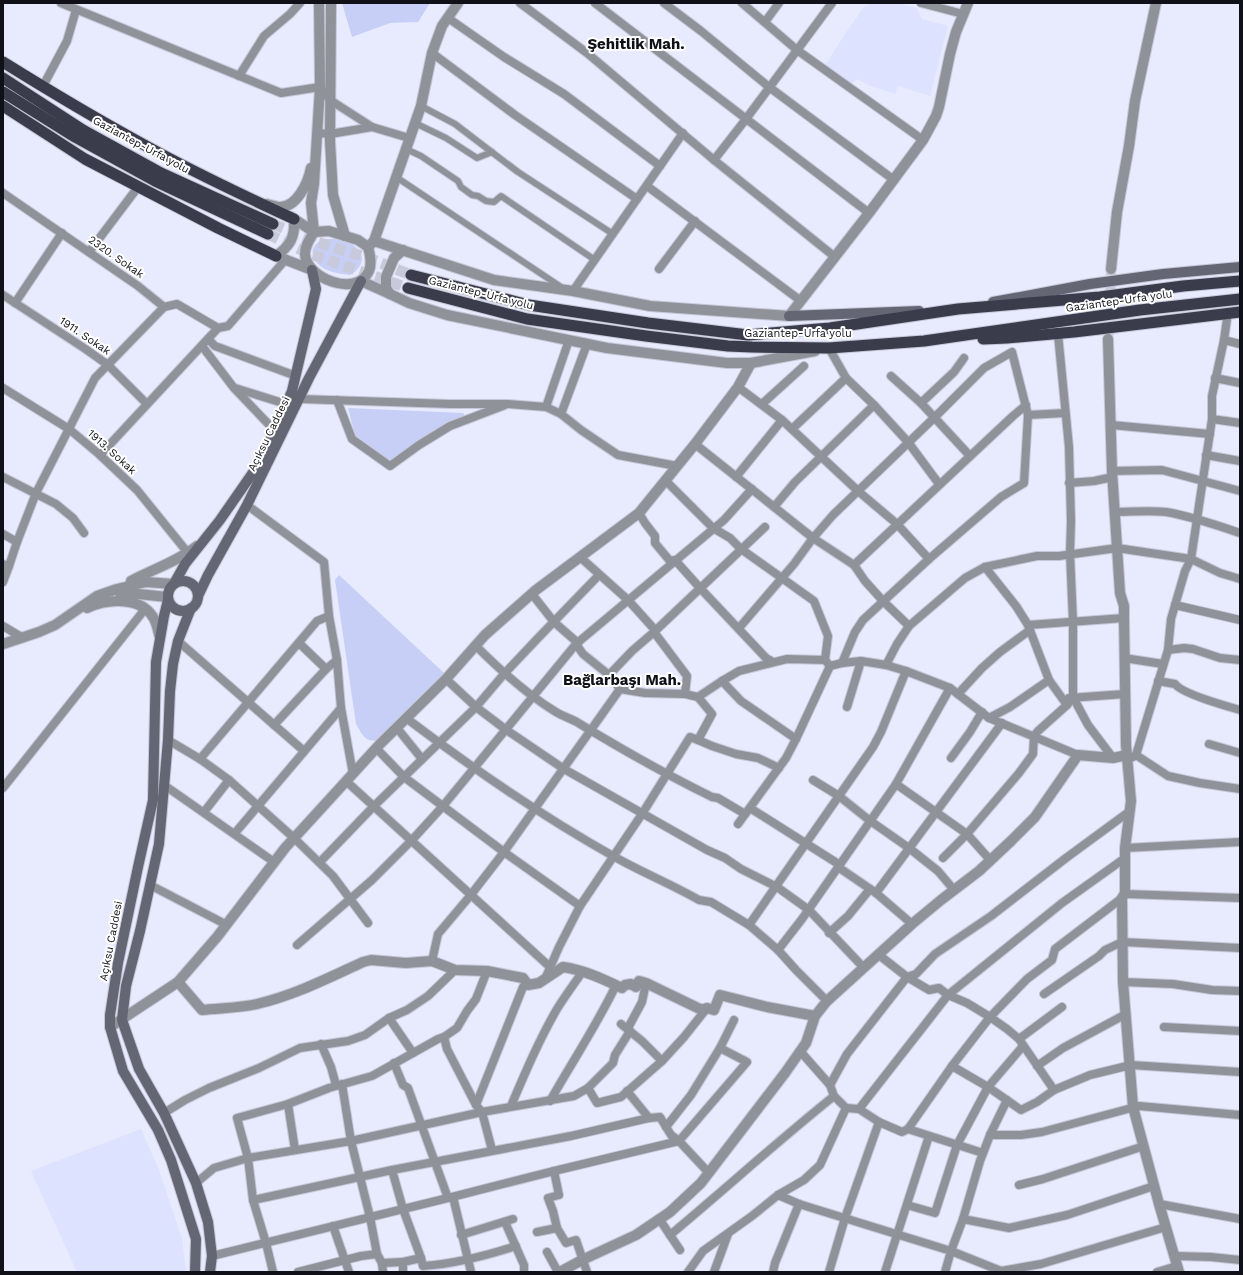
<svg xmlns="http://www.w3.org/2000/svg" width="1243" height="1275" font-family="'Work Sans',sans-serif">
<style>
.built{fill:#dde2ff}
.green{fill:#c7cff7}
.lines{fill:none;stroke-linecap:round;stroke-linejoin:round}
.tertiary-tunnel{stroke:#c8cadb;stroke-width:10;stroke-dasharray:10 5;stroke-linecap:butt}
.trunk-tunnel{stroke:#c8cadb;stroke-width:11;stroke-dasharray:11 5.5;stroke-linecap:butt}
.pedestrian-casing{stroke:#c5c8d8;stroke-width:8}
.minor-casing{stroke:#c5c8d8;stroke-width:10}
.tertiary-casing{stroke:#c5c8d8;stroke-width:12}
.secondary-casing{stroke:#c5c8d8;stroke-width:12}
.trunk-casing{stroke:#c5c8d8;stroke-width:13}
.pedestrian{stroke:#90929a;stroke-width:6}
.minor{stroke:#90929a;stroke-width:8}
.tertiary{stroke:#90929a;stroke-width:10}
.secondary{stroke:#646773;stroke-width:10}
.trunk{stroke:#3a3c4c;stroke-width:11}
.labels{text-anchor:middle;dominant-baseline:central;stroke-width:4;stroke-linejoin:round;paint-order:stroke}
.street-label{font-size:11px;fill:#101118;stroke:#fff}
.district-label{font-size:15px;font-weight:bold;fill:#101118;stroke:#fff}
</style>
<rect width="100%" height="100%" fill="#e8ebfd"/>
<g class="built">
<path d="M872,3H899L917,8L922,19L948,26L930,96L898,86L895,94L871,86L857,79L849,85L824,67L849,28L865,6Z"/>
<path d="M141,1129L159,1170L182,1239L186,1272H77L31,1171Z"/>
</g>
<g class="green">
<path d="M342,3H430L418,22L390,23L352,37Z"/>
<path d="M325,239C329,239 334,239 338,239C359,243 373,261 350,275C342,274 333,273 325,269C311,262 306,245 325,239Z"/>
<path d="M348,408L463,413L466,418L393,461L386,458L355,435Z"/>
<path d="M339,575L444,673L379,740C364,743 363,735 356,724L335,580Z"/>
</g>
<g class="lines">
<path class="tertiary-tunnel" d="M1109,335L1111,269"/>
<g class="trunk-tunnel">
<path d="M273,224L313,241L371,259L411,275"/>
<path d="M268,234L308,253L408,288"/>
</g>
<g class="pedestrian-casing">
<g id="pedestrian">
<path d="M421,106L455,124L518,172L613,234"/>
<path d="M415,123L446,138L477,158L492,152"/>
<path d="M406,149L421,156L458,181L461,187L472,195L478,196L486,201L494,202L501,196L595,260"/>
<path d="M396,177L561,287"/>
</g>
</g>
<g class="minor-casing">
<g id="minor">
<path d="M61,3L281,93L320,87L330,100L372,127L409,138"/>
<path d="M520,3L587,53L714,160L835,257"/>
<path d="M595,3L869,213"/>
<path d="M664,3L701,31L769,87L894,180"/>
<path d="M742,3L797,50L923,140"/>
<path d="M921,3L963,14"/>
<path d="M448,18L504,57L564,94L660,166"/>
<path d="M765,22L779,3"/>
<path d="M432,53L515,115L637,199"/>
<path d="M239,76L264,36L290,14L300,3"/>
<path d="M43,86L67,41L76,10"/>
<path d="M318,133L330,134L372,127"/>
<path d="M714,160L746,119L832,3"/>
<path d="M647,186L801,301"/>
<path d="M3,193L138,286L164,307L177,304L218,328"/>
<path d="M89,252L138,187"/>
<path d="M659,269L695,221"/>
<path d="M573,291L683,133"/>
<path d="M3,295L84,348L108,365L147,404"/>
<path d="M15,303L62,233"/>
<path d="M1058,334L1069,447L1071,521L1070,553L1073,622V697L1088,725L1113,758"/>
<path d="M208,339L215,346L296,376"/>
<path d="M1224,340L1240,344"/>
<path d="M202,346L234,388L275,431"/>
<path d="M829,348L846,378L874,405L908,442L939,484"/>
<path d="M891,376L921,403L970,456"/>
<path d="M1215,378L1240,383"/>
<path d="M738,387L782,420L858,491L897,524L929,559"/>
<path d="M3,388L69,429L100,455L137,490L188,553"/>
<path d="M235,388L286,404"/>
<path d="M300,399L450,404H508L546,407L561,414L581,430L618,455L677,466"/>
<path d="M337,400L352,439L390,466L419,445L450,426L505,405"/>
<path d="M921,403L954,372L964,358"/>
<path d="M762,404L804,366"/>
<path d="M546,407L569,340"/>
<path d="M561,414L587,344"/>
<path d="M1028,415L1065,413"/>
<path d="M1212,419L1240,423"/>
<path d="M1111,425L1210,434"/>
<path d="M792,429L846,378"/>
<path d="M695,444L813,538L854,565L865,581L883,601L909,626"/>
<path d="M100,455L218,328L228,326L286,259"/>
<path d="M1206,455L1240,461"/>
<path d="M1112,471L1162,470L1240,491"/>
<path d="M3,477L56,504L73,518L84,533"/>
<path d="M736,477L782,420"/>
<path d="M665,480L713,528L730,538L741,549L814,601L828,636L825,660"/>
<path d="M1069,483L1094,481L1113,477"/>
<path d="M247,505L324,562L329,616L337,660L341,708L353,774"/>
<path d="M774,507L795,482L874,405"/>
<path d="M1114,512C1131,512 1149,510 1166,512C1191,516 1216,525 1240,533"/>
<path d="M639,513L645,523L655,536V543L670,561L675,560L700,588L766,658L773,662"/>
<path d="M3,534L17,542"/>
<path d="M580,557L628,600L655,630"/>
<path d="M3,564L9,566L17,542L36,493L95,378L164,307"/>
<path d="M854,565L1013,416L1026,405"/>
<path d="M985,567L1016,606L1028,625L1049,680L1067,705"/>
<path d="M3,582L9,566"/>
<path d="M532,594L554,622L578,643"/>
<path d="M1175,605L1240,620"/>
<path d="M1028,625L1124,618"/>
<path d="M3,626L23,638"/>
<path d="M739,628L794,564L813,538L833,515L935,417L984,368L1012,352L1028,415L1024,483L1001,497L929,559L863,620L855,632L842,663"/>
<path d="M654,632L687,676L685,694L698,697L722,681L739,671L787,659L825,660L830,666L842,663L861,661L886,665L906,671L950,688L989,718L1078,755"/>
<path d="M178,641L304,751"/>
<path d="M299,643L326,669"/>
<path d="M576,644L583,654L609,675L620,689L645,693L685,694"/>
<path d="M476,646C501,671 526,694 556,712C564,717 573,719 580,724C623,750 667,775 712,797L718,798L745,814"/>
<path d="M1168,650L1184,648L1193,649L1220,658L1240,660"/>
<path d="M1124,658L1163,664"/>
<path d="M886,665L897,644L909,626L965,578L985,567L1037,556H1059L1117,548L1191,559L1220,573L1240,579"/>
<path d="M609,675L632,651L654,632L765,527"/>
<path d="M446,679L476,707L505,729L564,769L707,850L725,858L741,869L777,887L809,910L864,968"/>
<path d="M722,681L741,701L796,739"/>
<path d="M1158,681L1175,684C1182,694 1226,706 1240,710"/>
<path d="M958,694L982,668L1000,652L1030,630"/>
<path d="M1069,698L1125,694"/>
<path d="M847,707L861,661"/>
<path d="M406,718C472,768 540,815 613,856C641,872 671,884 699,900L711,902L749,925L778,950L796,970L827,1001"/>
<path d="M989,718L1010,707L1049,680"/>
<path d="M274,725L326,669L337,660"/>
<path d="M397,728L422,759"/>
<path d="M168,740L200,759L229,780L294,838L333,876L368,923"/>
<path d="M698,740L712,746L736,754L758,758L779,768"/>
<path d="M1209,744L1240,753"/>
<path d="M376,748L404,777L504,852L580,906"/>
<path d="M1136,755L1168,650L1171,619L1185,571L1191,559L1212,419V396L1224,340L1228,312"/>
<path d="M1133,757L1136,755L1168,776L1200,783L1240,789"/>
<path d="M951,758L970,732L982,712"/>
<path d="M200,759L317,621L329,616"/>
<path d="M813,780L839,796L869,820L909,848L938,871L954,890"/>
<path d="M346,781L550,967"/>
<path d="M896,784L967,834L991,861"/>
<path d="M164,785L274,862"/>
<path d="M3,788L145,609"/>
<path d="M750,808L840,865"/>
<path d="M204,812L229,780"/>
<path d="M738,824L786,758L796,739L830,666"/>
<path d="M235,833L341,708"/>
<path d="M1125,848L1240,842"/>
<path d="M943,858L967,834L1019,773L1033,754L1034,736L1038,731L1067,705L1073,697"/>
<path d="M320,862L374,806L476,707L504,674L539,637L599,575"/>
<path d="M838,867L876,893L912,924"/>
<path d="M150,885L227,925"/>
<path d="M876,893L1002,723"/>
<path d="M1125,894L1240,898"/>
<path d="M749,925L873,747L881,732L906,671"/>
<path d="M829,933L848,916L870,889"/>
<path d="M297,945L372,880L412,840L443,806L576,644L724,520L752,489"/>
<path d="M778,950L802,919L896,784L950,688"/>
<path d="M879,955L907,977L929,990L939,988L948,995L967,1003L990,1017L1007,1029L1019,1039L1054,1090"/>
<path d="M432,961L438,934L470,896L504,852L620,689"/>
<path d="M545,979L559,947L580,906L642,814L690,737L698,740L712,714L698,697"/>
<path d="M1123,982L1173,984L1212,990L1240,991"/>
<path d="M1044,994L1099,956L1105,950L1122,942L1240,948"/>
<path d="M389,1018L413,1053"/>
<path d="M621,1024L642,1041L662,1061"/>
<path d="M1164,1027L1240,1031"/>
<path d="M628,1028L642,1002L646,983"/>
<path d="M444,1037L447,1049L476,1105"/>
<path d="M1019,1039L1062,1007"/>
<path d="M321,1044L331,1067L336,1085"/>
<path d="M720,1048L734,1020"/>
<path d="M394,1063L403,1085L408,1088L448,1198"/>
<path d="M952,1066L988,1087L1021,1110L1037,1102L1054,1090L1090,1075L1131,1065L1240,1072"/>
<path d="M1037,1066L1063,1048L1126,1014"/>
<path d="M342,1084L351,1141L370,1217L377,1254"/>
<path d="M830,1085L847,1054L907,977L916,974L935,954L991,916L1066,858L1130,811"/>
<path d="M588,1088L613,1063L615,1055L630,1031"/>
<path d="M627,1091L649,1118"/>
<path d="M550,1101C572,1062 597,1025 616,985"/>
<path d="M288,1104L295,1150"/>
<path d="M511,1106C525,1073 539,1040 557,1009C565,996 574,984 583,971"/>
<path d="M846,1108L859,1109L948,995L1062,903L1125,858"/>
<path d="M859,1109L879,1122L902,1132L908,1129L983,1153"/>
<path d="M164,1113L185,1100L209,1088L259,1068L300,1048L348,1041L365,1035L389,1018L407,1010L428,996L455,970"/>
<path d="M908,1129L952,1066L990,1017L1027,979L1052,960L1055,949L1122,898"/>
<path d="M990,1135H1021L1042,1132L1139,1106L1240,1115"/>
<path d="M492,1150L482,1112L476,1105L523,987L528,985"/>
<path d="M392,1170L403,1209L421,1258"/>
<path d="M554,1171L559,1195L548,1198L553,1211L557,1228L566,1243L576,1240L587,1272"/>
<path d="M196,1183L214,1168L248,1158L351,1141L482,1112L574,1096L588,1088L597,1103L621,1097L662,1061L684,1037L707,1008"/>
<path d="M1019,1185L1043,1179L1144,1146"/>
<path d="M778,1195L799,1204L951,1251L1001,1271L1041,1264L1166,1227"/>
<path d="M453,1197L471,1272"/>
<path d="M253,1200L392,1170L571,1136L649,1118L660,1117L671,1135L679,1141L708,1172"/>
<path d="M1159,1204L1240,1219"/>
<path d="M907,1205L935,1213L957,1145L988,1087L1023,1046"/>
<path d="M963,1219L1009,1228L1067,1215L1154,1186"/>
<path d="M660,1220L670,1235C725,1189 778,1141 834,1096"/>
<path d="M505,1222L524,1265V1272"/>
<path d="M333,1226L349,1272"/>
<path d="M537,1232L557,1228"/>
<path d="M461,1235L513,1219"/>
<path d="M670,1235L680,1250"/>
<path d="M547,1252L558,1272"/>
<path d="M212,1256L448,1198L554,1171L679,1141L747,1062L720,1048L691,1095L666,1127"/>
<path d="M1175,1256L1211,1257L1240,1260"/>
<path d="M382,1263L403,1262"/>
<path d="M273,1272L266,1243L253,1200L248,1158L237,1118L288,1104L329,1088L372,1076L438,1039L444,1037L457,1028L467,1011L476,999L487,971"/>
<path d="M298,1272L361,1256L377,1254L382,1263L383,1272"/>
<path d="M403,1272V1262L421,1258L423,1266C455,1264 485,1256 516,1246"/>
<path d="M688,1272L703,1251L752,1216L778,1195L804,1180L820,1165L846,1108L834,1096L830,1085L800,1051"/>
<path d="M714,1272L728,1234"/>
<path d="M773,1272L775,1263L799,1204"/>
<path d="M829,1272L845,1218L879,1122"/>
<path d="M885,1272L929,1136"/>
<path d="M945,1272L951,1251L963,1219L980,1161L990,1135L1007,1100"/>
<path d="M1157,1272L1177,1266"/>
</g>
</g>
<g class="tertiary-casing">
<g id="tertiary">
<path d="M331,3L330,141L333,195L345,236"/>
<path d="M267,204C271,205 276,207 280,207C297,207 308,183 311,168"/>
<path d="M294,219L314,232"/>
<path d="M329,231L358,240L368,247C370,254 372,264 369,271C356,299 305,277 305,254C305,245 310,239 314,232Z"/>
<path d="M314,232L311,203L314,184L320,87L319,3"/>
<path d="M374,241L494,280L573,291L650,306L789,316L869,213L923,140L936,116L939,107L950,54L956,32L968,3"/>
<path d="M368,247L374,241L421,106L432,53L442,26L458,3"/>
<path d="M403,250L394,258L386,277V288L390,294L409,303L447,315L607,348L727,363H751L815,351"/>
<path d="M276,256C291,245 295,237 294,219"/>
<path d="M276,256L312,270"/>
<path d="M1111,269L1117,212L1129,146L1135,101L1156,3"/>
<path d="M361,281L390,294"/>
<path d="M1108,339L1112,471L1120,593L1124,606V618L1126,745L1131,801L1125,848V893L1122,898L1123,982L1133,1107L1159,1204L1179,1272"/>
<path d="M131,581C153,569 177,562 197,546"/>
<path d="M119,592L167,597"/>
<path d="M87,608C107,599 140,596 153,617C157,623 158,631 160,638"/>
<path d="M3,644L39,632L55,625L97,596L117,589L146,582L173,584"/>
<path d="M178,982L202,1010C220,1008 240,1008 257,1004C295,995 328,978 363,962L371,960L406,963L432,961L455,970L487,971L523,978L528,985L539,983L563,967C584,970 603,979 622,988L625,985L631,984L636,987L639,981L646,983L702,1010L707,1008L714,1010L720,995L767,1007L815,1016"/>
<path d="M110,1027L178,982L217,937L285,848L380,744L446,679L485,635L536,590L639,513L695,444L738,387L751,363"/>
<path d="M560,1272L582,1260L636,1235L670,1212L701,1183L785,1073L806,1043L815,1016L827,1001L912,924L941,900L979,871L1011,841L1035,817L1078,755L1113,758L1127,755"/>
</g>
</g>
<g class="secondary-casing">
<g id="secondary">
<path d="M993,302L1090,284L1163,274L1240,267"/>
<path d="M789,316L919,311"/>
<circle cx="183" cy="596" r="15"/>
<path d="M175,582L185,564L220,520L254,471L275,431L292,391L316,289L312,270"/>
<path d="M198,596L208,575L247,505L309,378L361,281"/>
<path d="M168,600L164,616L156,662L153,800L138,867L118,963L110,1015V1027L123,1071L158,1130L171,1160L196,1239L195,1272"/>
<path d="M191,608L178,641L173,664L170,691L168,740L159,844L140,931L126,986L122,1020L139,1069L164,1113L196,1183L208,1222L212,1256L210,1272"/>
</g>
</g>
<g class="trunk-casing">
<g id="trunk">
<path d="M3,62C48,90 93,117 139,142C189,170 242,195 294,219"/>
<path d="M3,78L83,130L161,173L273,224"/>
<path d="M3,92L75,137L155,181L268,234"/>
<path d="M3,106L85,159L218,228L276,256"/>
<path d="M411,275L529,305L648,323L748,335L830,328L958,309L1100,297L1183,286L1240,281"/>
<path d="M408,288L527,319L646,336L728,346L752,347L829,348L924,341L1140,310L1240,299"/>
<path d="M983,339L1007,338L1074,332L1240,312"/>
</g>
</g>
<use href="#pedestrian" class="pedestrian"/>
<use href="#minor" class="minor"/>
<use href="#tertiary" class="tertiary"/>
<use href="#secondary" class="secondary"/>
<use href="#trunk" class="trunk"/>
</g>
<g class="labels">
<g class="street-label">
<text transform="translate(141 145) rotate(28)">Gaziantep-Urfa yolu</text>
<text transform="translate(116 257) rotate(35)">2320. Sokak</text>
<text transform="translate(481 293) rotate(14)">Gaziantep-Urfa yolu</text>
<text transform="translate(1119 301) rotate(-8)">Gaziantep-Urfa yolu</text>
<text x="798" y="333">Gaziantep-Urfa yolu</text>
<text transform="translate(85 336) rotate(34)">1911. Sokak</text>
<text transform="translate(269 434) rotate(-64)">Açıksu Caddesi</text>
<text transform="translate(112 452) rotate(42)">1913. Sokak</text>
<text transform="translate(111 941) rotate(-79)">Açıksu Caddesi</text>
</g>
<g class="district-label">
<text x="636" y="44">Şehitlik Mah.</text>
<text x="622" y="680">Bağlarbaşı Mah.</text>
</g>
</g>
<rect width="1243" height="1275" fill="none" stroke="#101118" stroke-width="8"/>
</svg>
